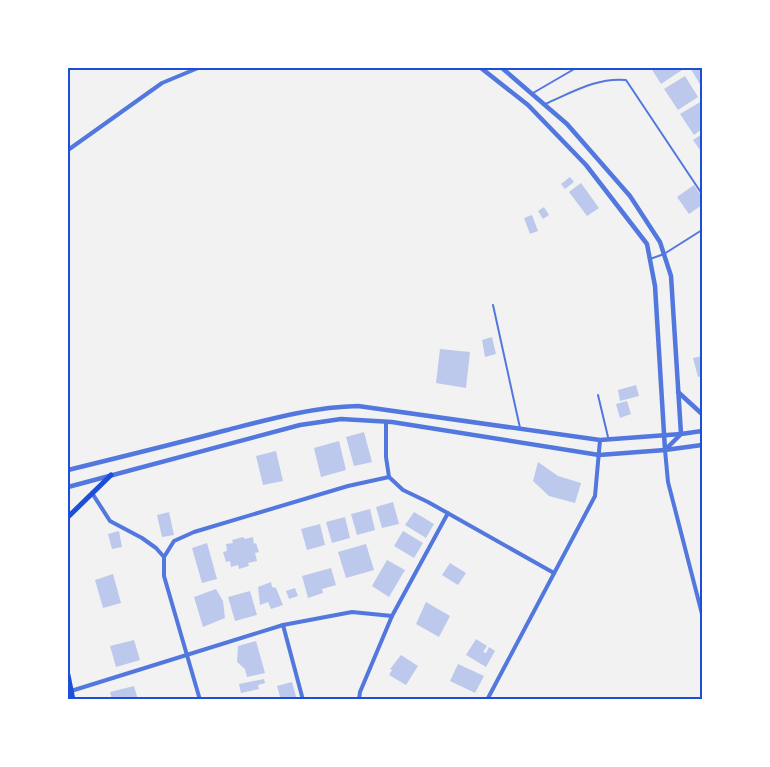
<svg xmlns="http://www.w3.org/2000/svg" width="770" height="767" font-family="Merriweather,serif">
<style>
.building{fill:#bdc9ec}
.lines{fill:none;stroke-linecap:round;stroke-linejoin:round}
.service{stroke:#5277de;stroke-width:2}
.minor{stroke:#5277de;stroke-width:4}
.tertiary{stroke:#5277de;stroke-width:4.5}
.secondary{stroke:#1d4ed8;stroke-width:5}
.neatline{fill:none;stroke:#1d4ed8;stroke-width:2}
</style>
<rect width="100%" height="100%" fill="#f2f2f2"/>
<g class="building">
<path d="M651,68H681L682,70L661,84Z"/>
<path d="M694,68H702V88L691,69Z"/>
<path d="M685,76L698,97L678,110L664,89Z"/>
<path d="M702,101V129L694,135L680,114Z"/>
<path d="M702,134V153L693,140Z"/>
<path d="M570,177L574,182L565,189L561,184Z"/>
<path d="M581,183L599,208L587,216L569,192Z"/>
<path d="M694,185L702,197V205L689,214L677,197Z"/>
<path d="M544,207L549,215L543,219L538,211Z"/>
<path d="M532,215L538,231L530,234L524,218Z"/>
<path d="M492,337L496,354L485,357L482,340Z"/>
<path d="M440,349L470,352L466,388L436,383Z"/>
<path d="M702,356V376L698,377L693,358Z"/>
<path d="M636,385L639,396L620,401L618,390Z"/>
<path d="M627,401L631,414L620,418L616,404Z"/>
<path d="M364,432L372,462L354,466L346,437Z"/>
<path d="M339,441L346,470L321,477L314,448Z"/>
<path d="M276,451L283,481L263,485L256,456Z"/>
<path d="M538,462L558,476L581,483L575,503L549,496L533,481Z"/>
<path d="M393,502L399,524L382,528L376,507Z"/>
<path d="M370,509L375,530L357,535L351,514Z"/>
<path d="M169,512L174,535L162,537L157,515Z"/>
<path d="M414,512L434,524L426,538L405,525Z"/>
<path d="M345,517L350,538L332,543L326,522Z"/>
<path d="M320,524L325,545L307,550L301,529Z"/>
<path d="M119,531L122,547L112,549L108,534Z"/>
<path d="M403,531L423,543L414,558L394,546Z"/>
<path d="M243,537L245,539L253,537L254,544L256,543L259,552L255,553L257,561L248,563L249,566L239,569L238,565L231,567L230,561L226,562L223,552L227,551L226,544L233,543L232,540Z"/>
<path d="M207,543L217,579L202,583L192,548Z"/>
<path d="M366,544L374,570L346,578L338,552Z"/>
<path d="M387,560L405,570L389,597L372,586Z"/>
<path d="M450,563L466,573L458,585L442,575Z"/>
<path d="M331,568L336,585L322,589L323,593L308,598L302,576Z"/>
<path d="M113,574L121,603L103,608L95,580Z"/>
<path d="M271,582L272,587L276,588L283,605L271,609L268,602L260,605L258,587Z"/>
<path d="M295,588L298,596L289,599L286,591Z"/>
<path d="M216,589L223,601L225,618L203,627L194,597Z"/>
<path d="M250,591L257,615L235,621L228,597Z"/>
<path d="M426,602L450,616L439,637L416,624Z"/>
<path d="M476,639L487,646L483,652L486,653L489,647L495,651L486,667L466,655Z"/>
<path d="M134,640L140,660L116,667L110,646Z"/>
<path d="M256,641L265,673L247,677L245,669L237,662L238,646Z"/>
<path d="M401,655L418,666L406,685L389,675L392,670L390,669Z"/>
<path d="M458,664L484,676L475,693L450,681Z"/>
<path d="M264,679L265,683L258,685L259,689L241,693L239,684Z"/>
<path d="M292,682L297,700H281L277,686Z"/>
<path d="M134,686L138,700H112L110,692Z"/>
</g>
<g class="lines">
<g class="service">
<path d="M533,93L576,68"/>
<path d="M545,104C571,93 597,77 626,80L702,194"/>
<path d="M650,259L664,254L702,230"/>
<path d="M493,305L520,428"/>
<path d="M598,395L608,437"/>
</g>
<g class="minor">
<path d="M68,150L162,83L198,68"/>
<path d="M386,422V457L389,477L403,490L428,502L554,573"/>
<path d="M665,450L668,482L702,614"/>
<path d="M92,493L110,521L142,538L156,548L164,557V576L200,700"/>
<path d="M164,557L174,541L194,532L348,486L389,477"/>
<path d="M283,625L303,700"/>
<path d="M71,691L283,625L352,612L392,616"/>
<path d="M359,700L360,692L392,616L448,513"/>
<path d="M487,700L595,496L600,440"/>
</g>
<g class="tertiary">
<path d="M481,68L528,105L586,165L647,244L655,286L665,450"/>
<path d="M502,68L567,124L630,196L660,242L671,276L681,434L665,450"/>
<path d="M678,392L702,414"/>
<path d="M68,470C121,457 174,444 227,430C270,419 313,407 358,406L600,440L681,434L702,431"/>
<path d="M68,487L300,425L341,419L392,422L599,455L665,450L702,445"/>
</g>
<g class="secondary">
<path d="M68,517L111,475"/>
<path d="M68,675L73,700"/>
</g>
</g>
<rect width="770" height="767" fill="none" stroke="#ffffff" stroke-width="138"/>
<rect x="69" y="69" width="632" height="629" class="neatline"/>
</svg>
